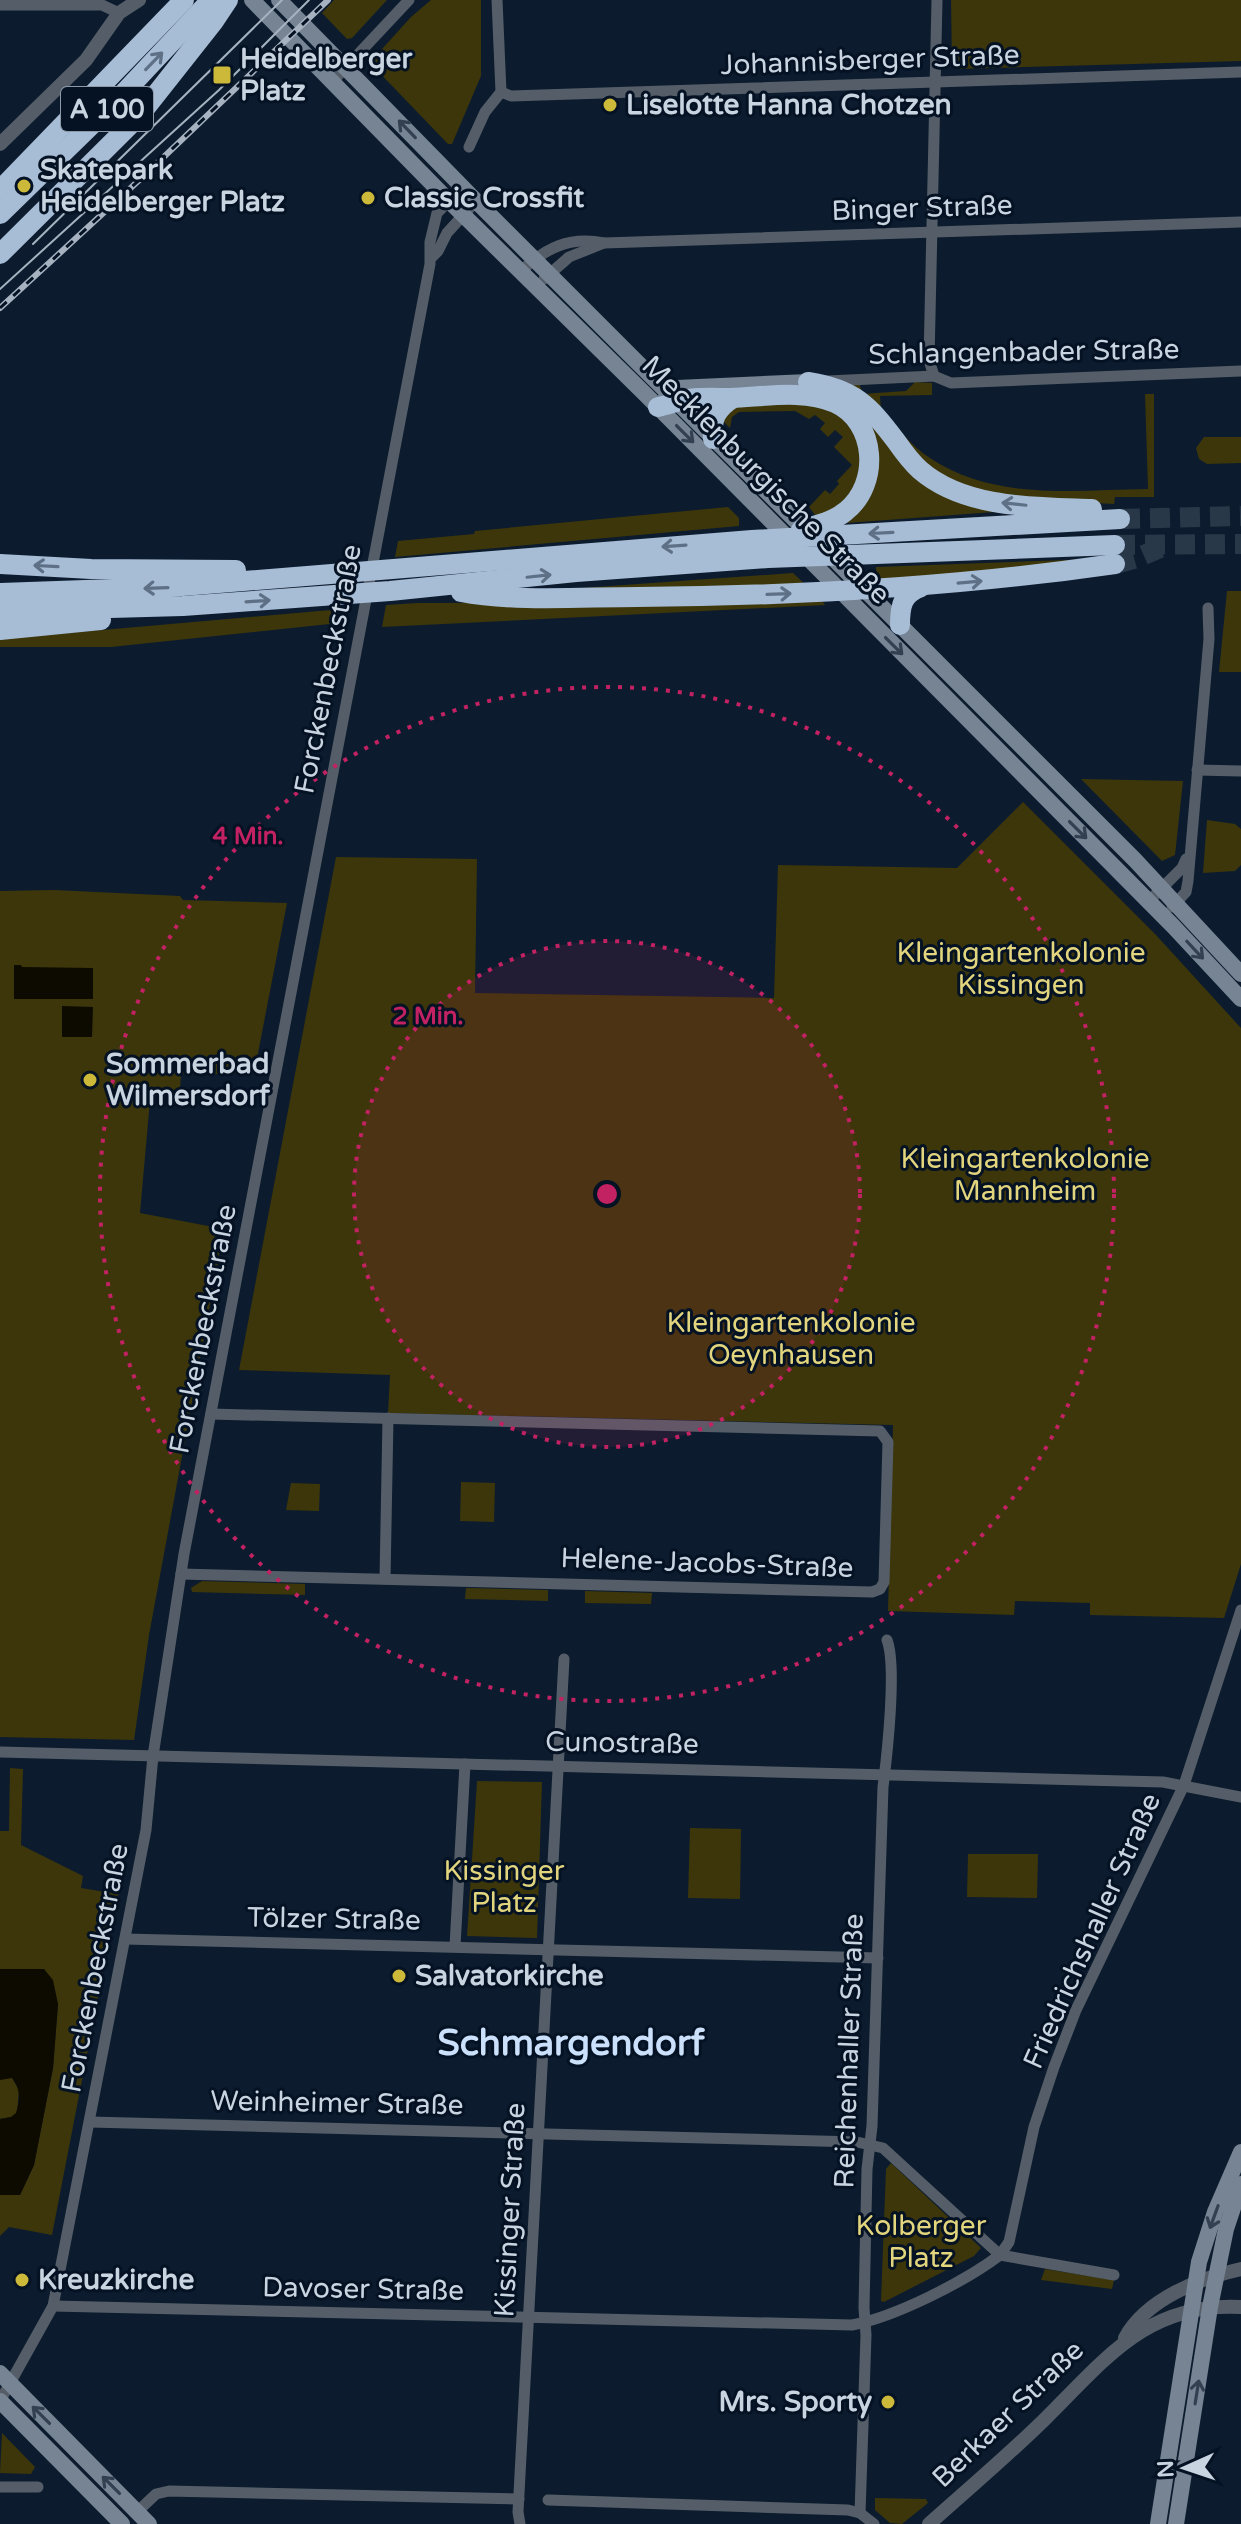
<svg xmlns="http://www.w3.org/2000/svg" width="1241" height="2524" font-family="'Varela Round',sans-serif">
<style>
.green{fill:#3c360a}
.water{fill:#0d0b00}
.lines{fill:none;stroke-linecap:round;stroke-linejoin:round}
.motorway-tunnel{stroke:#283849;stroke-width:20;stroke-dasharray:20 10;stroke-linecap:butt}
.minor{stroke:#555e68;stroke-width:11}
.tertiary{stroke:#555e68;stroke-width:14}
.secondary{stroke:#768494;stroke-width:16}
.motorway{stroke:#a7bcd5;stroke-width:20}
.tram{stroke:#a6b2c0;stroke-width:2}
.rail-casing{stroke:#a6b2c0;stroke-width:6}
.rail{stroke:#041224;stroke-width:3;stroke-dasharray:9;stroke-linecap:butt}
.oneway{stroke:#5e7085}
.oneway2{stroke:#324051}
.ring{fill:none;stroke:#c22162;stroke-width:4;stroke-dasharray:4 8}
.poi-dot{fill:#ccb939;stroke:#041224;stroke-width:3}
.labels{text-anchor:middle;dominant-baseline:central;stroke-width:6;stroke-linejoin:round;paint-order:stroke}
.shield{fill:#041224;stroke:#8e9aa8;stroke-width:2}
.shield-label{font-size:26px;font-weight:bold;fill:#c9d4e1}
.poi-label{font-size:28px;font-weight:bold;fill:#c9d4e1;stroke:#041224;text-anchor:start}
.street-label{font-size:28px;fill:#c9d4e1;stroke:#041224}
.park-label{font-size:28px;fill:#e2d57d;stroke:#041224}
.district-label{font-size:36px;font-weight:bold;fill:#cbe1fb;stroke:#041224}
.centre{fill:#c22162;stroke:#041224;stroke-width:4}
.ring-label{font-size:24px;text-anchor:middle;font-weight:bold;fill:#c22162;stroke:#041224;stroke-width:6;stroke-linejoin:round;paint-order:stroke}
</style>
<rect width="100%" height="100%" fill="#0c1c2e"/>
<g class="green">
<path d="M334,0H387L352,38L347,39L322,13Z"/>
<path d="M431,0H481V76L452,144H448L372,65L373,59L411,17Z"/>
<path d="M951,0H1241V61L956,69L952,65Z"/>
<path d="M915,382L932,383V395L880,396L881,410C896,426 911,446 930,458C993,501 1076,490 1148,489L1145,394H1154V497H1115L1114,504L1008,498L941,479L846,384L860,385L862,394L906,391Z"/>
<path d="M804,401L839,413L861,443L857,492L818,519L809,507L825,490L830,494L839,484L837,481L852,465L834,447L843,437L835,430L828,437L820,429L825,423L815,415L809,419L795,411L739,412L732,417L730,428L718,416L724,408Z"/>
<path d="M857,405L914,467L994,512L847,523L872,442Z"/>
<path d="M1204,437H1241V463L1207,464L1199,459L1196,448Z"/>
<path d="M728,507L739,518V526L395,557L398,541L474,534L475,531Z"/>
<path d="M1094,559L885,584L876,574V567Z"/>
<path d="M793,573L808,587L540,591Z"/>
<path d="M1227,591H1241V672H1219Z"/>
<path d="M823,602L825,605L382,627L386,605L417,603Z"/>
<path d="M342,609L339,623L111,647H0V639Z"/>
<path d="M1081,779L1183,781L1175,855L1162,861Z"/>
<path d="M1023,802L1156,935L1241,1028V1564L1224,1618L1090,1615V1603L1015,1601L1014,1615L888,1611L893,1425L388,1413L390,1375L239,1370L336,857L477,859L475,993L774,998L778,865L957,868Z"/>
<path d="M1207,820L1235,824L1241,829V865L1235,871L1203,873Z"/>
<path d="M54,890L180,896L183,900L287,903L254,1074H181L180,1090L151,1089L140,1213L224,1229L149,1635L134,1740L0,1737V891Z"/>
<path d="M461,1482L495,1483L494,1522L460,1521Z"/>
<path d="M291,1483L320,1484L319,1511L286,1510Z"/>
<path d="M202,1581L305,1584V1595L192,1592L191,1588Z"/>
<path d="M466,1588L548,1590V1601L465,1599Z"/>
<path d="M585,1591L652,1593L651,1604L585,1603Z"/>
<path d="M10,1768L23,1769L21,1845L83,1876L81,1888L118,1894L52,2235L9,2227L0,2236V2195H20L34,2165L53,2068L58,2004L44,1969H0V1831H9Z"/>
<path d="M477,1781L542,1782L537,1938L467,1936Z"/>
<path d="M690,1828L741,1829L740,1899L688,1898Z"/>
<path d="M968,1854H1038L1037,1898L967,1897Z"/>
<path d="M3,2078H12L19,2090L17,2113L11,2117L0,2119V2080Z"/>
<path d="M891,2163L981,2248L974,2256L884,2302L881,2301L886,2169Z"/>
<path d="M1045,2269L1114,2280L1112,2289L1041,2280Z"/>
<path d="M2,2433L35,2467L31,2474L0,2473Z"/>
<path d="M875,2498L926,2499L928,2503L902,2524L890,2523L875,2510Z"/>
</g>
<g class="water">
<path d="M14,965H21L22,967L93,968V999H14Z"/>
<path d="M62,1006L93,1007L92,1037H62Z"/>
<path d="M0,1969H44L53,1980L58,2004L53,2068L34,2165L20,2195H0V2119L11,2117L16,2113C20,2100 21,2089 12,2078L0,2080Z"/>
</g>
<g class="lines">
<g class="motorway-tunnel">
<path d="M1120,519L1241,516"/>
<path d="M1115,545L1241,544"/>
<path d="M1115,564L1137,558L1160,548"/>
</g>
<g class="minor">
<path d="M0,5H102L119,13"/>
<path d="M333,81L409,0"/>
<path d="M501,92L511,96L1241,72"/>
<path d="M469,147L485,112L501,92L497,0"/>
<path d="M432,257L438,251L447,233L476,201"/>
<path d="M521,271C546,248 569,236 604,243L1241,222"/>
<path d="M544,279L569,257L604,243"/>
<path d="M934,376L929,360L937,0"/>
<path d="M828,381L934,376L951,383L1241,371"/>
<path d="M1197,770L1241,771"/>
<path d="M1148,902L1182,868L1186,859"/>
<path d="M1172,907L1186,892L1188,881L1209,639L1208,608"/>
<path d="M181,1574L872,1592L880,1589L884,1582L888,1442L880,1431L211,1414"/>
<path d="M385,1579L388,1418"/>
<path d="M0,1752L1163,1782L1241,1797"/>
<path d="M125,1939L878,1958"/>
<path d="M455,1946L465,1764"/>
<path d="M1114,2275L1000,2255L1009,2242L1034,2127L1054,2067L1076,2010L1184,1785L1241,1610"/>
<path d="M53,2306L852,2325C895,2317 964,2282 1000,2255L883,2148L857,2142L90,2122"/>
<path d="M0,2401L53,2306L146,1830L153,1756L184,1554L430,264V242L437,213L463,187"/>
<path d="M0,2487H38"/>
<path d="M548,2500L848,2510L860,2513L874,2524"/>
<path d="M137,2512L156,2494L169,2491L519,2499"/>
<path d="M860,2513L866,2335L864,2308L867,2169L872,2126L883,1787C887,1756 897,1666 887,1640"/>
<path d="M520,2524L518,2512L564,1659"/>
</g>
<g class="tertiary">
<path d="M0,144L86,60L119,13L139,0"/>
<path d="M1125,2338C1146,2299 1200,2278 1241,2269"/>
<path d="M929,2524C967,2490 1006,2457 1043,2421C1104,2361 1146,2302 1241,2307"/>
</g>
<g class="secondary">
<path d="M252,0L449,201L645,394L1173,926L1241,999"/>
<path d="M279,0L482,207L810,535"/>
<path d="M663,402L677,388L808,382"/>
<path d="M827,552L1135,860L1241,974"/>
<path d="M0,2373L149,2524"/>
<path d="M0,2401L122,2524"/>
<path d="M1158,2524L1199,2262L1215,2212L1241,2152"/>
<path d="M1176,2524L1210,2307L1226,2229L1241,2184"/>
</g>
<g class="motorway">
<path d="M0,190L184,0"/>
<path d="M0,214L120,97L211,0"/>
<path d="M0,254L139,116L214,21L228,0"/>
<path d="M808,382C854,389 869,405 896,441C903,451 911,462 920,470C965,509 1036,507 1092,509"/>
<path d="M658,407C668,405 678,401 688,399C702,397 717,398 731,398C763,397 804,389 835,403C877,422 880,484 846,511C833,522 816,525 801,530"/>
<path d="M713,439C711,419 716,409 733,398"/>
<path d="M0,564L91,569L236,570"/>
<path d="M461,592C514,602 582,597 637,597C797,596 956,587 1115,564"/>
<path d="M0,593L170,587L752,540L1120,519"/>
<path d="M0,611L183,606L390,591L576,572L768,558L1115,545"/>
<path d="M900,625C900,606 902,594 921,587"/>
<path d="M0,630L101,620"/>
</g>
<g class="tram">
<path d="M33,244L282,0"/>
<path d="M0,289L219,90L309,0"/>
</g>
<g class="rail-casing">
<path id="rail" d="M0,308L148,172L328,0"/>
</g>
<use href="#rail" class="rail"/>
</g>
<defs><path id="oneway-shaft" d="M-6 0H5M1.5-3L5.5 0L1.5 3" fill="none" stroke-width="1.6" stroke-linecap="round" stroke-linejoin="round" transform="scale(2)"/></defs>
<g class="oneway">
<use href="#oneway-shaft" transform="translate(154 61) rotate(-46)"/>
<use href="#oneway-shaft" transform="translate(1014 504) rotate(-174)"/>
<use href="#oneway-shaft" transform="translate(881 533) rotate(177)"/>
<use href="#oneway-shaft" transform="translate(674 546) rotate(176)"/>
<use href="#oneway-shaft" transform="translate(46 566) rotate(-177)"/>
<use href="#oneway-shaft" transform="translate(539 576) rotate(-6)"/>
<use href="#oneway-shaft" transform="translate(970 582) rotate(-5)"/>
<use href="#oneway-shaft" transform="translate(156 588) rotate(178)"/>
<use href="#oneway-shaft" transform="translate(779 594) rotate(-2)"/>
<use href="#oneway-shaft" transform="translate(258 601) rotate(-4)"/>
</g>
<g class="oneway2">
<use href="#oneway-shaft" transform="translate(407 129) rotate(-134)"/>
<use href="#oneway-shaft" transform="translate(685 434) rotate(45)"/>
<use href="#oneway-shaft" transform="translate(894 646) rotate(45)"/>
<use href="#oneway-shaft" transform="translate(1078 830) rotate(45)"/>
<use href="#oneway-shaft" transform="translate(1195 950) rotate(47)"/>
<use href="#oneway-shaft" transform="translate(1214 2217) rotate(110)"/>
<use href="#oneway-shaft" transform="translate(1197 2392) rotate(-81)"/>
<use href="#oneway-shaft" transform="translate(41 2415) rotate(-135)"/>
<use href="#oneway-shaft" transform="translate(111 2485) rotate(-135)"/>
</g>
<circle cx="607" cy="1194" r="253" fill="#c22162" fill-opacity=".12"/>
<g class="ring">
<circle cx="607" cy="1194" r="253"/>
<circle cx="607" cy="1194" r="507"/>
</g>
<g class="poi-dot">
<rect x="212" y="65" width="20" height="20" rx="4"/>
<circle cx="610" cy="105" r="8"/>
<circle cx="24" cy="186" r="8"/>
<circle cx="368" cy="198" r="8"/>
<circle cx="90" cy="1080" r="8"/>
<circle cx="399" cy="1976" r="8"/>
<circle cx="22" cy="2280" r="8"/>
<circle cx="888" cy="2402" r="8"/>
</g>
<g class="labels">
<rect class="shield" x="61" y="87" width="92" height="44" rx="6"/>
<g class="shield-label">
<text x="107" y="109">A 100</text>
</g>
<g class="poi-label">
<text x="240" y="59">Heidelberger<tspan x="240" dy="32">Platz</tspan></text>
<text x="626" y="105">Liselotte Hanna Chotzen</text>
<text x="40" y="170">Skatepark<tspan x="40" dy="32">Heidelberger Platz</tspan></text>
<text x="384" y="198">Classic Crossfit</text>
<text x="106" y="1064">Sommerbad<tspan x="106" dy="32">Wilmersdorf</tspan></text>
<text x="415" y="1976">Salvatorkirche</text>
<text x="38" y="2280">Kreuzkirche</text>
<text x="872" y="2402" text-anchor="end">Mrs. Sporty</text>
</g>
<g class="street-label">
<text transform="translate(870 60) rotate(-2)">Johannisberger Straße</text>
<text transform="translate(922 208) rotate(-2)">Binger Straße</text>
<text transform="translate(1024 352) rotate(-1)">Schlangenbader Straße</text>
<text transform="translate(766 480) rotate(45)">Mecklenburgische Straße</text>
<text transform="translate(328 669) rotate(-79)">Forckenbeckstraße</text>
<text transform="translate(203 1329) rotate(-79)">Forckenbeckstraße</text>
<text transform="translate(707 1563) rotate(2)">Helene-Jacobs-Straße</text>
<text transform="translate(622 1743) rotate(1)">Cunostraße</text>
<text transform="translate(334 1919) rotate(1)">Tölzer Straße</text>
<text transform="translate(1092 1931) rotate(-66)">Friedrichshaller Straße</text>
<text transform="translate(95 1968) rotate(-79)">Forckenbeckstraße</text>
<text transform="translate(849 2051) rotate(-88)">Reichenhaller Straße</text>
<text transform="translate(337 2103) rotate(1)">Weinheimer Straße</text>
<text transform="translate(510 2210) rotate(-87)">Kissinger Straße</text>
<text transform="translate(363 2289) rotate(1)">Davoser Straße</text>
<text transform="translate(1008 2414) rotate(-44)">Berkaer Straße</text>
</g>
<g class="park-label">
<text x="1021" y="953">Kleingartenkolonie<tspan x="1021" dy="32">Kissingen</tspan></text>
<text x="1025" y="1159">Kleingartenkolonie<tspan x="1025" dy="32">Mannheim</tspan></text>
<text x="791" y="1323">Kleingartenkolonie<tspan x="791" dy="32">Oeynhausen</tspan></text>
<text x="504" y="1871">Kissinger<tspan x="504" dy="32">Platz</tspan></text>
<text x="921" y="2226">Kolberger<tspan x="921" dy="32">Platz</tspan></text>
</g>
<g class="district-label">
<text x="571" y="2043">Schmargendorf</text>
</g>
</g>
<circle cx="607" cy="1194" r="12" class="centre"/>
<g class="ring-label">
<text x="248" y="844">4 Min.</text>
<text x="428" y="1024">2 Min.</text>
</g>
<g transform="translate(1185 2468) rotate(267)" stroke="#041224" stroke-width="6" paint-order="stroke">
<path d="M0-6L14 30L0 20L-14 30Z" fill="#c9d4e1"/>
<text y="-12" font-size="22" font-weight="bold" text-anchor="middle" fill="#c9d4e1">N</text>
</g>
</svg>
